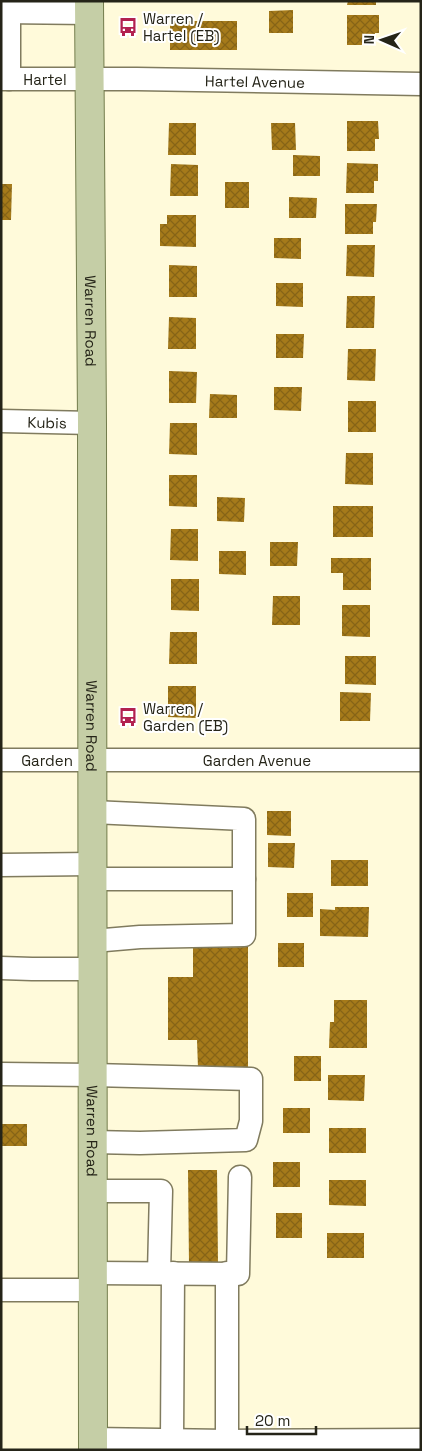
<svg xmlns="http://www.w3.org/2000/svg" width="422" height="1451" font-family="'Space Grotesk',sans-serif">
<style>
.building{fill:url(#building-cross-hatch)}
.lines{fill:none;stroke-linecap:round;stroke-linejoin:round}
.minor-casing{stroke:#807b5e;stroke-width:25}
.major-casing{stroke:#747d4d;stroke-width:30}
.minor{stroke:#fff;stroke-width:22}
.major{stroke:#c5cea6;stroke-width:28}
.labels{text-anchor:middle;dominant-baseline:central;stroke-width:4;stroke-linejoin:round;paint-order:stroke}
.poi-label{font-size:15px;fill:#252418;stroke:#fff;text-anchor:start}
.street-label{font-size:15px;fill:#252418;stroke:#fff}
</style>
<defs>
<pattern id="building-cross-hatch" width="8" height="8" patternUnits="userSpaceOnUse" patternTransform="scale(1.25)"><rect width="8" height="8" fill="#a57a1a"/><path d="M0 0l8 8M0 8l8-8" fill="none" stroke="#866416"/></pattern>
</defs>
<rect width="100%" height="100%" fill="#fffada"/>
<g class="building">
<path d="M348,1H376V5H347Z"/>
<path d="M293,10V33H269V11Z"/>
<path d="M347,15H379V33H375V45H347Z"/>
<rect x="170" y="21" width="67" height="29"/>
<path d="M347,121H378L379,139H375V151H347Z"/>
<path d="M169,123H196V155H168Z"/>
<path d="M271,123H295L296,150H272Z"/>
<path d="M293,155L320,156V176H293Z"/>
<path d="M347,163L378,164V181H374V193H346Z"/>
<path d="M171,164L198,165V196H170Z"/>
<rect x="225" y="182" width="24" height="26"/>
<path d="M1,184H12L11,220H1Z"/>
<path d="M289,197L317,198L316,218H289Z"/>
<path d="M345,204H377L376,222H373V234H345Z"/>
<path d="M167,215H196V247L160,246V224H167Z"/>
<path d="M274,238H301V259L274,258Z"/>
<path d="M347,245H375L374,277L346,276Z"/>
<path d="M169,265L197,266V297H169Z"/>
<path d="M276,283H303V307L276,306Z"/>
<path d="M347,296H375L374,328H346Z"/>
<path d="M169,317L196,318V349H168Z"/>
<path d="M276,334H304L303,358H276Z"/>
<path d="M348,349H376L375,381L347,380Z"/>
<path d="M169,371L197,372L196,403H169Z"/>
<path d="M274,387H302L301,411L274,410Z"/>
<path d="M210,394L237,395V418H209Z"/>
<rect x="348" y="401" width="28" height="31"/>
<path d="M170,423H197V455L169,454Z"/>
<path d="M346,453H373V485L345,484Z"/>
<path d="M169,475H197V507L169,506Z"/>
<path d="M217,497L245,498L244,522L217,521Z"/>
<rect x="333" y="506" width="40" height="31"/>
<path d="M171,529H198V561L170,560Z"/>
<path d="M270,542H298L297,566H270Z"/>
<path d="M219,551H246V575L219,574Z"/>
<path d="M331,558H371V590H343V573H331Z"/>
<path d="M171,579H199V611L171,610Z"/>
<path d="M273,596H300V625H272Z"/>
<path d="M342,605H370V637L342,636Z"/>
<path d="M170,632H197V664H169Z"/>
<path d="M345,656H376V685L345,684Z"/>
<path d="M168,686H196V718L168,717Z"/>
<path d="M340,692L371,693L370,721H340Z"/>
<path d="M267,811H291V836L267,835Z"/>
<path d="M268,843H295L294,868L268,867Z"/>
<rect x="331" y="860" width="37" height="26"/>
<rect x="287" y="893" width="26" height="24"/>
<path d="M335,907H369L368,937L320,936V909L335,910Z"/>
<rect x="278" y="943" width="26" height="24"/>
<path d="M248,947V1068H198L197,1040H168V977H193V948Z"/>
<path d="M334,1000H367V1048H329L330,1022H334Z"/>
<rect x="294" y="1056" width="27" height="25"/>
<path d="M328,1075H365L364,1101L328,1100Z"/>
<rect x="283" y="1108" width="27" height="25"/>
<rect x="1" y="1124" width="26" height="22"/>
<rect x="329" y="1128" width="37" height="25"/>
<rect x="273" y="1162" width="27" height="25"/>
<path d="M188,1170H217L218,1264H189Z"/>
<path d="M329,1180H366V1206L329,1205Z"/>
<rect x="276" y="1213" width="26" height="25"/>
<rect x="327" y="1233" width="37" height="25"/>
</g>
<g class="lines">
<g class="minor-casing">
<g id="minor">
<path d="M1,12L90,13"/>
<path id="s1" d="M1,79H137L421,84"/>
<path d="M9,79V1"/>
<path id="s2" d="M1,421L92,423"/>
<path id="s3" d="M1,760H421"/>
<path d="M93,812L244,819V879"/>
<path d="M1,865L93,864"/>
<path d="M93,879H244V935L140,937L93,941"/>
<path d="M1,968L32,969H93"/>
<path d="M1,1074L93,1075L251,1079V1121L246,1140L140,1143L93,1142"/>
<path d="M93,1191H161L159,1273"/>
<path d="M93,1273L238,1274L240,1177"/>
<path d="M227,1273V1441L228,1450"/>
<path d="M1,1290H93"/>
<path d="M93,1439L227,1441L421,1440"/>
<path d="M172,1440L173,1273"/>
</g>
</g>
<g class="major-casing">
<g id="major">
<path id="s4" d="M89,1L92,423L93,1450"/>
</g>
</g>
<use href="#minor" class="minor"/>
<use href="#major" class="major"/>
</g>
<defs>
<g id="bus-bare" transform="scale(1.5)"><path d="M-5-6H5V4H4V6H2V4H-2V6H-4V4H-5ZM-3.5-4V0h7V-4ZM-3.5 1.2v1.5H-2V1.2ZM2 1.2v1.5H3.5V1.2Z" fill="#b2214f" stroke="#fff" stroke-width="2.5" paint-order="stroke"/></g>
</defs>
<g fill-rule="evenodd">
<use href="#bus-bare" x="128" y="27"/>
<use href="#bus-bare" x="128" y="717"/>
</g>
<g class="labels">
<g class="poi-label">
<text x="143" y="18">Warren /<tspan x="143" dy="17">Hartel (EB)</tspan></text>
<text x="143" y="708">Warren /<tspan x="143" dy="17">Garden (EB)</tspan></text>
</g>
<g class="street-label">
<text stroke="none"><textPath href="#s1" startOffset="44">Hartel</textPath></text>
<text stroke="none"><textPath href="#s1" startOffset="254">Hartel Avenue</textPath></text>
<text stroke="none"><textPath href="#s4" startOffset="320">Warren Road</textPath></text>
<text stroke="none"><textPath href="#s2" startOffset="46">Kubis</textPath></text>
<text stroke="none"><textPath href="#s4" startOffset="725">Warren Road</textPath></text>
<text stroke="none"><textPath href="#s3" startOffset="46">Garden</textPath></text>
<text stroke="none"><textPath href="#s3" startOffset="256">Garden Avenue</textPath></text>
<text stroke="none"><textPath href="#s4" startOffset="1130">Warren Road</textPath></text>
</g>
</g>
<rect width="422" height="1451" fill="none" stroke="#252418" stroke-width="5"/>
<g transform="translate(382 40) rotate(272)" stroke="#ffffff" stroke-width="4" paint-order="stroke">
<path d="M0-4L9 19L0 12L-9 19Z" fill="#252418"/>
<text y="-8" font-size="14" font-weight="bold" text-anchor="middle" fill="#252418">N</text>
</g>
<path d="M247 1426v8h69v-8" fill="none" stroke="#252418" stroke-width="2.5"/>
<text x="255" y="1426" font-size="15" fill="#252418" stroke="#ffffff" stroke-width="4" paint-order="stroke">20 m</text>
</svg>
